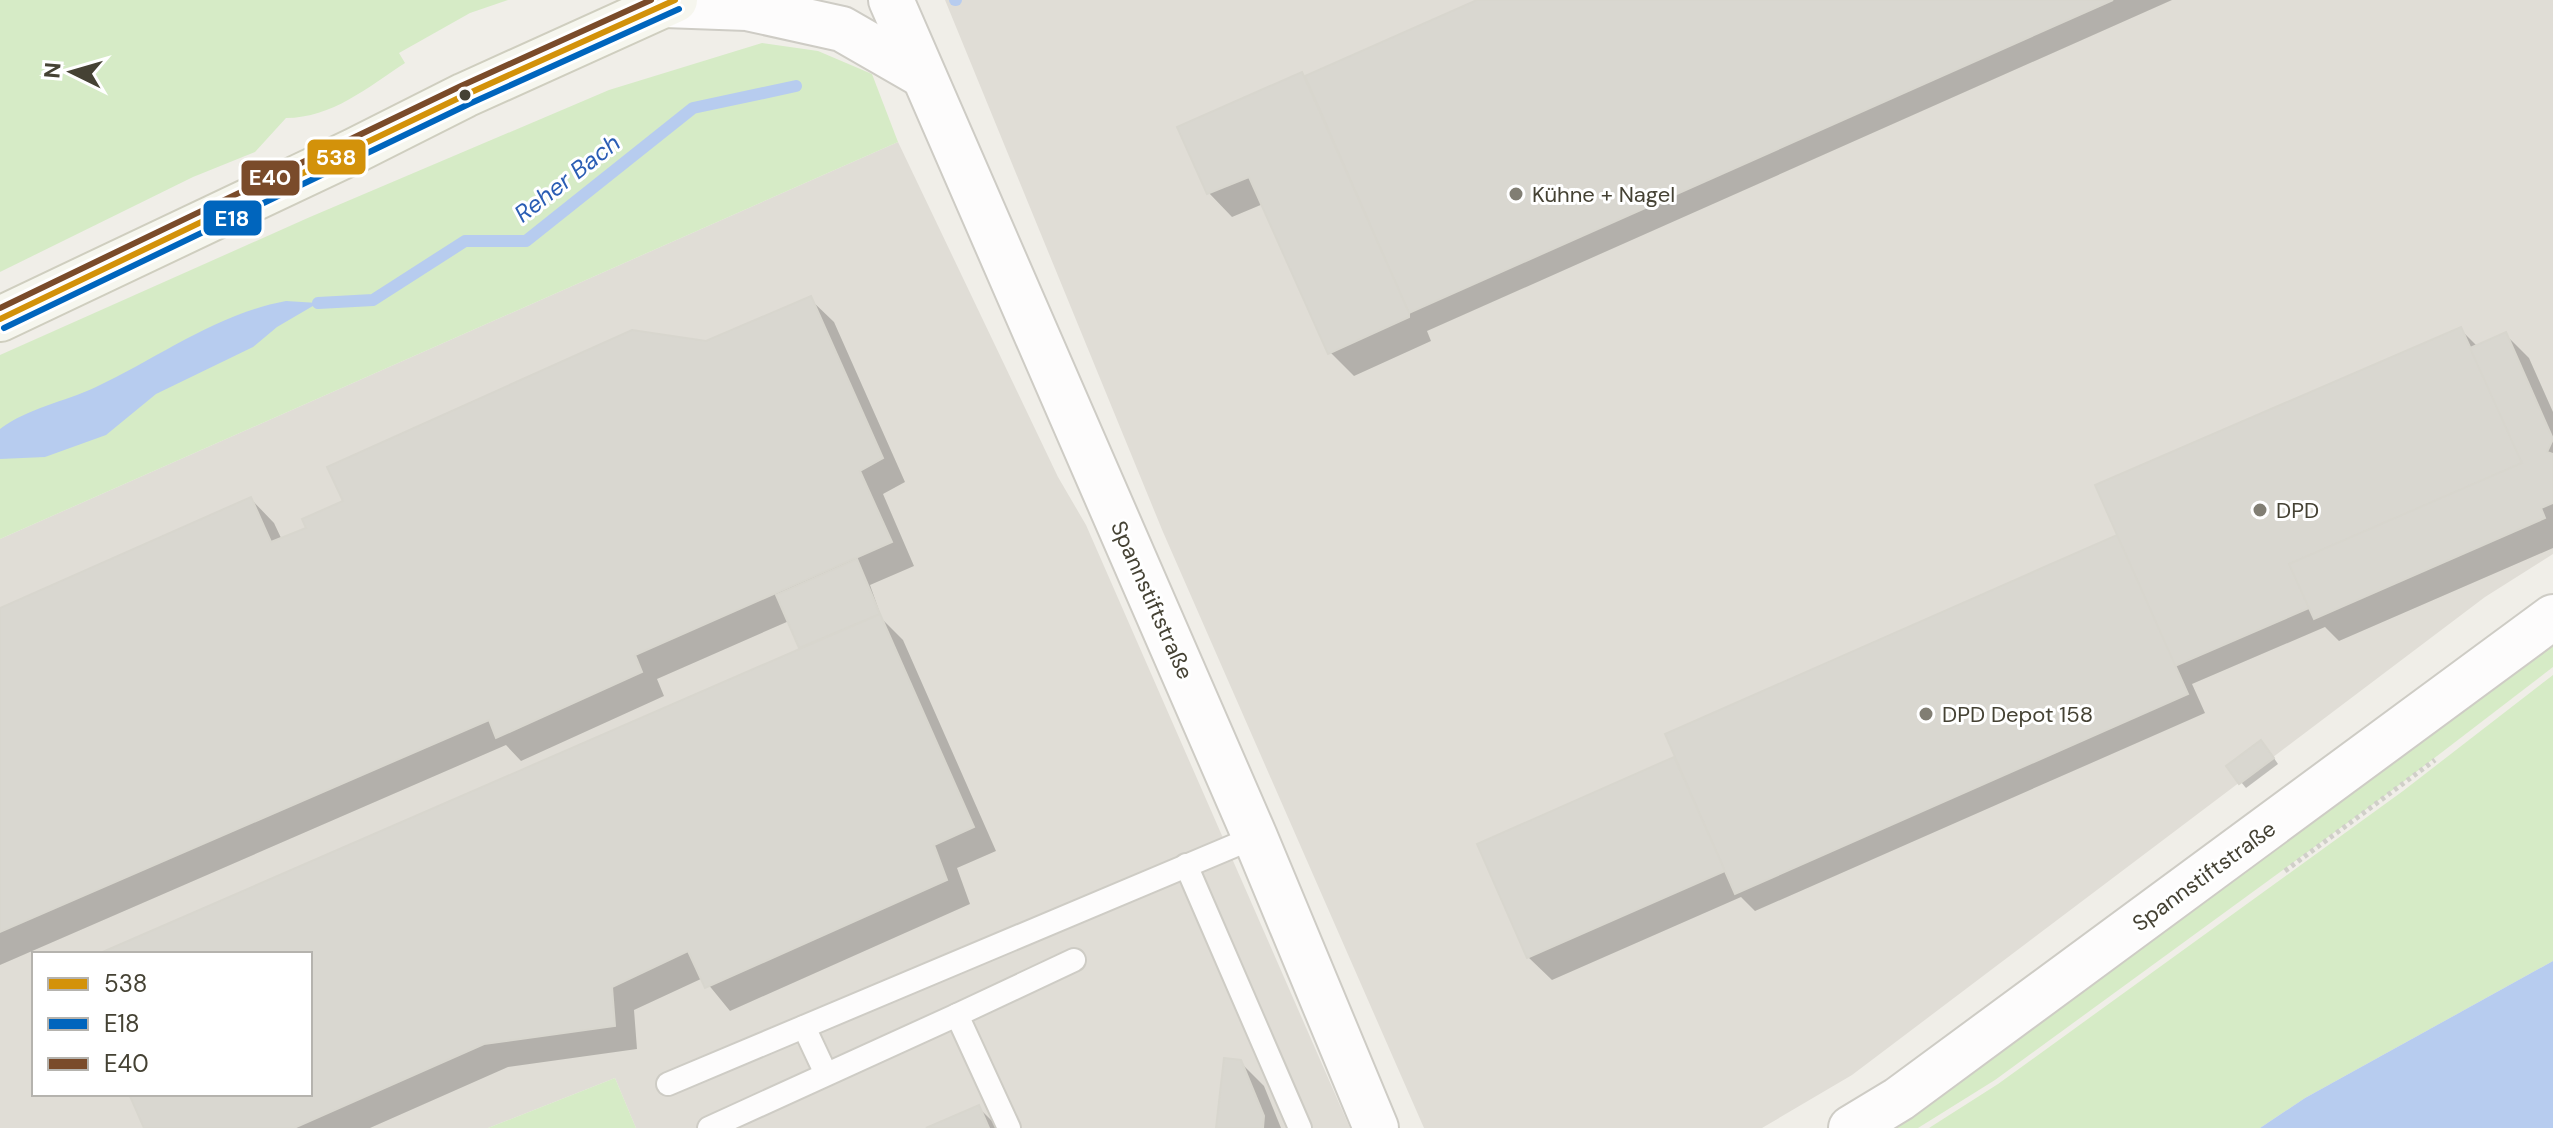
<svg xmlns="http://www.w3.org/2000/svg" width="2553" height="1128" font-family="'DM Sans',sans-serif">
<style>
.industrial{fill:#e0ddd6;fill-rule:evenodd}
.green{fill:#d6ebc6}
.water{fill:#b7ccef}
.shadow{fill:#0003}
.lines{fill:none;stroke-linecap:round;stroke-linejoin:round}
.stream{stroke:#b7ccef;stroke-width:12}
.building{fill:#d9d7d0;stroke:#d8d6ce;stroke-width:2}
.service-casing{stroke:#ceccc5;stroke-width:26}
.minor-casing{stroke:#ceccc5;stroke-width:48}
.secondary-casing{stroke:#cfcebf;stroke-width:48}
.path{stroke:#d0cfc9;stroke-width:5;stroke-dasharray:4 4;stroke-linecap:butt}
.service{stroke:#fdfcfc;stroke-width:22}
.minor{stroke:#fdfcfc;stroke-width:44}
.secondary{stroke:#f6f6ee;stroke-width:44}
.bus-1-casing{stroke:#fff;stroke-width:12}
.bus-2-casing{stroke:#fff;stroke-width:12}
.bus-3-casing{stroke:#fff;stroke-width:12}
.bus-1{stroke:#d3920a;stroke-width:6}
.bus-2{stroke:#0065bd;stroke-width:6}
.bus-3{stroke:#7a4b2a;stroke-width:6}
.bus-dot{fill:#454234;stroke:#fff;stroke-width:3}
.poi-dot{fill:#817e73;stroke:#fff;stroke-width:3}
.labels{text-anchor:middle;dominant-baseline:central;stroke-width:6;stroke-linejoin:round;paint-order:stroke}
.poi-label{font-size:22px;fill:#454234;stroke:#fff;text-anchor:start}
.street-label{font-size:22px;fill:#454234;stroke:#fff}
.water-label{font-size:24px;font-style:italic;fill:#2a5db4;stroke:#fff}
.line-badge{stroke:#fff;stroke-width:3}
.badge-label{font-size:22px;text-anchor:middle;font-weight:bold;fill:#fff}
</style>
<rect width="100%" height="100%" fill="#f0eee8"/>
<g class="industrial">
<path d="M945,0H2553V554L2485,597L1852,1075L1762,1128H1424L1163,532Z"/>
<path d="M898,142L1058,477L1086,525L1350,1128H636L615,1078L488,1128H0V539ZM34,954H310V1094H34Z"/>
</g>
<g class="green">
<path d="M0,0H508L470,13L399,53L405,63C368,87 332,118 286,118L255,152L193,177L0,272Z"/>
<path d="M762,43L818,51L872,74L898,142L0,539V355L310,217L609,90Z"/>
<path d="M2553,640V667L2394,789L1995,1080L1918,1128H1884Z"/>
<path d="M2553,675V961L2305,1098L2260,1128H1929L1998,1084L2403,791Z"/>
<path d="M615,1078L636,1128H488Z"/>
</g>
<g class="water">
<path d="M286,301L318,303L277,327L253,347L156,394L106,435L45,457L0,459V429C28,408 64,402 96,387C160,357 216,314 286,301Z"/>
<path d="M2553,961V1128H2260L2305,1098Z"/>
</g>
<g class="shadow">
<path d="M1482,0H2172L1427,331L1431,341L1354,376L1330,352L1263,204L1232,217L1209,193L1302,75L1305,78Z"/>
<path d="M810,299L834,322L905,482L883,494L914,566L870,585L882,619L903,640L996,851L957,868L970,904L730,1011L703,978L634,1010L637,1049L508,1067L370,1128H146L131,1094H310V954H104L804,650L789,621L657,679L664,696L521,761L506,745L0,965V610L251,499L274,523L282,540Z"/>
<path d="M2461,330L2477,346L2505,334L2529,358L2553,412V548L2339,641L2325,627L2192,684L2205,713L1755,911L1741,897L1552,980L1528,957L1674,760L1681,766L1667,735L2120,536Z"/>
<path d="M2267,748L2278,764L2246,788L2241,782Z"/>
<path d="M1240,1062L1264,1086L1281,1128H1218Z"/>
<path d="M978,1107L999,1128H931Z"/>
</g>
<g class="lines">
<g class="stream">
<path d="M955,0H956"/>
<path d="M318,303L373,300L465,241H526L693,108L796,86"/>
</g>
</g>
<g class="building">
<path d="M1477,0H2113L1409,313L1305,76Z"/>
<path d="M1302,72L1409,313V317L1328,354L1249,177L1207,194L1177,127Z"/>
<path d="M811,296L883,458L860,471L892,542L635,655L642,672L496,738L489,720L0,932V608L251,497L271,542L306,528L302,519L343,501L327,467L632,330L706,341Z"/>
<path d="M2461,327L2522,463L2289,564L2309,608L2175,666L2095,485Z"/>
<path d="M2506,332L2553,439L2547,452L2553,454V503L2541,508L2545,518L2314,619L2289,564L2522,463L2470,348Z"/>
<path d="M2117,535L2188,694L1735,894L1665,734Z"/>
<path d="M857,559L880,614L799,648L776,595Z"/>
<path d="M880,614L974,827L934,845L947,880L705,988L688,951L612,987L615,1026L484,1044L294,1128H144L129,1094H310V954H98Z"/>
<path d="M2261,740L2274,758L2239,784L2226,766Z"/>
<path d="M1674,757L1725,871L1527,958L1477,844Z"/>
<path d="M1224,1058L1241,1060L1264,1116L1263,1128H1216Z"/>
<path d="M979,1105L989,1128H926Z"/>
</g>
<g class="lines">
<g class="service-casing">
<g id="service">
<path d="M1186,865L1300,1128"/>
<path d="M957,1015L1074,960"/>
<path d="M804,1027L826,1074"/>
<path d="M668,1084L1255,837"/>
<path d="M709,1128L957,1015L1009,1128"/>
</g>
</g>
<g class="minor-casing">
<g id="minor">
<path d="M891,0L1255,837L1376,1128"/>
<path d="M665,5L747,8L842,29L922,75"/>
<path d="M1851,1128L1899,1099L2553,617"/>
</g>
</g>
<g class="secondary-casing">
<path id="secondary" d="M0,319L354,151L465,95L675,0"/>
</g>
<path class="path" d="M2285,871L2435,760"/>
<use href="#service" class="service"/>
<use href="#minor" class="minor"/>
<use href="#secondary" class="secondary"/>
<g class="bus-1-casing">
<path id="bus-1" d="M0,319L465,95L675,0"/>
</g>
<g class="bus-2-casing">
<path id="bus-2" d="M4,328L469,104L679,9"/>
</g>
<g class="bus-3-casing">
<path id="bus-3" d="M0,308L461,86L651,0"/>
</g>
<use href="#bus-1" class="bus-1"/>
<use href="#bus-2" class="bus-2"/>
<use href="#bus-3" class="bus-3"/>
</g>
<circle class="bus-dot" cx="465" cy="95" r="7"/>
<g class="poi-dot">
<circle cx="1516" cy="194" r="8"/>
<circle cx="2260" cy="510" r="8"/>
<circle cx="1926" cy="714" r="8"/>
</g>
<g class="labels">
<g class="poi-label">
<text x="1532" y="194">Kühne + Nagel</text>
<text x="2276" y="510">DPD</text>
<text x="1942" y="714">DPD Depot 158</text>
</g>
<g class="street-label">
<text transform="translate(1152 600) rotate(66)">Spannstiftstraße</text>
<text transform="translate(2204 876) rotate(-36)">Spannstiftstraße</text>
</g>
<g class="water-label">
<text transform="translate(567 178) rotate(-38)">Reher Bach</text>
</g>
</g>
<g class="line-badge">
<rect x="306" y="138" width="61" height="38" rx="8" fill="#d3920a"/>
<rect x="240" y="159" width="61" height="38" rx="8" fill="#7a4b2a"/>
<rect x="202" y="199" width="61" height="38" rx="8" fill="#0065bd"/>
</g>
<g class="badge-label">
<text x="336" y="165">538</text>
<text x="270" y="185">E40</text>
<text x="232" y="226">E18</text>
</g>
<rect x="32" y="952" width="280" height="144" fill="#ffffff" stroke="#b5b3ae" stroke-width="2"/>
<rect x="48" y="978" width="40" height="12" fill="#d3920a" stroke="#b5b3ae" stroke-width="2"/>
<text x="104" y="992" font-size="24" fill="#454234">538</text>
<rect x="48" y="1018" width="40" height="12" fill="#0065bd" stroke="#b5b3ae" stroke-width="2"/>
<text x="104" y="1032" font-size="24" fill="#454234">E18</text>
<rect x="48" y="1058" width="40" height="12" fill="#7a4b2a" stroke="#b5b3ae" stroke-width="2"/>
<text x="104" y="1072" font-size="24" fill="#454234">E40</text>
<g transform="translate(72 72) rotate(275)" stroke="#ffffff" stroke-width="6" paint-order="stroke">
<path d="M0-6L14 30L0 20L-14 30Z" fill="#454234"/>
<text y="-12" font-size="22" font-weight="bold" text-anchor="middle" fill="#454234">N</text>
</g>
</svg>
